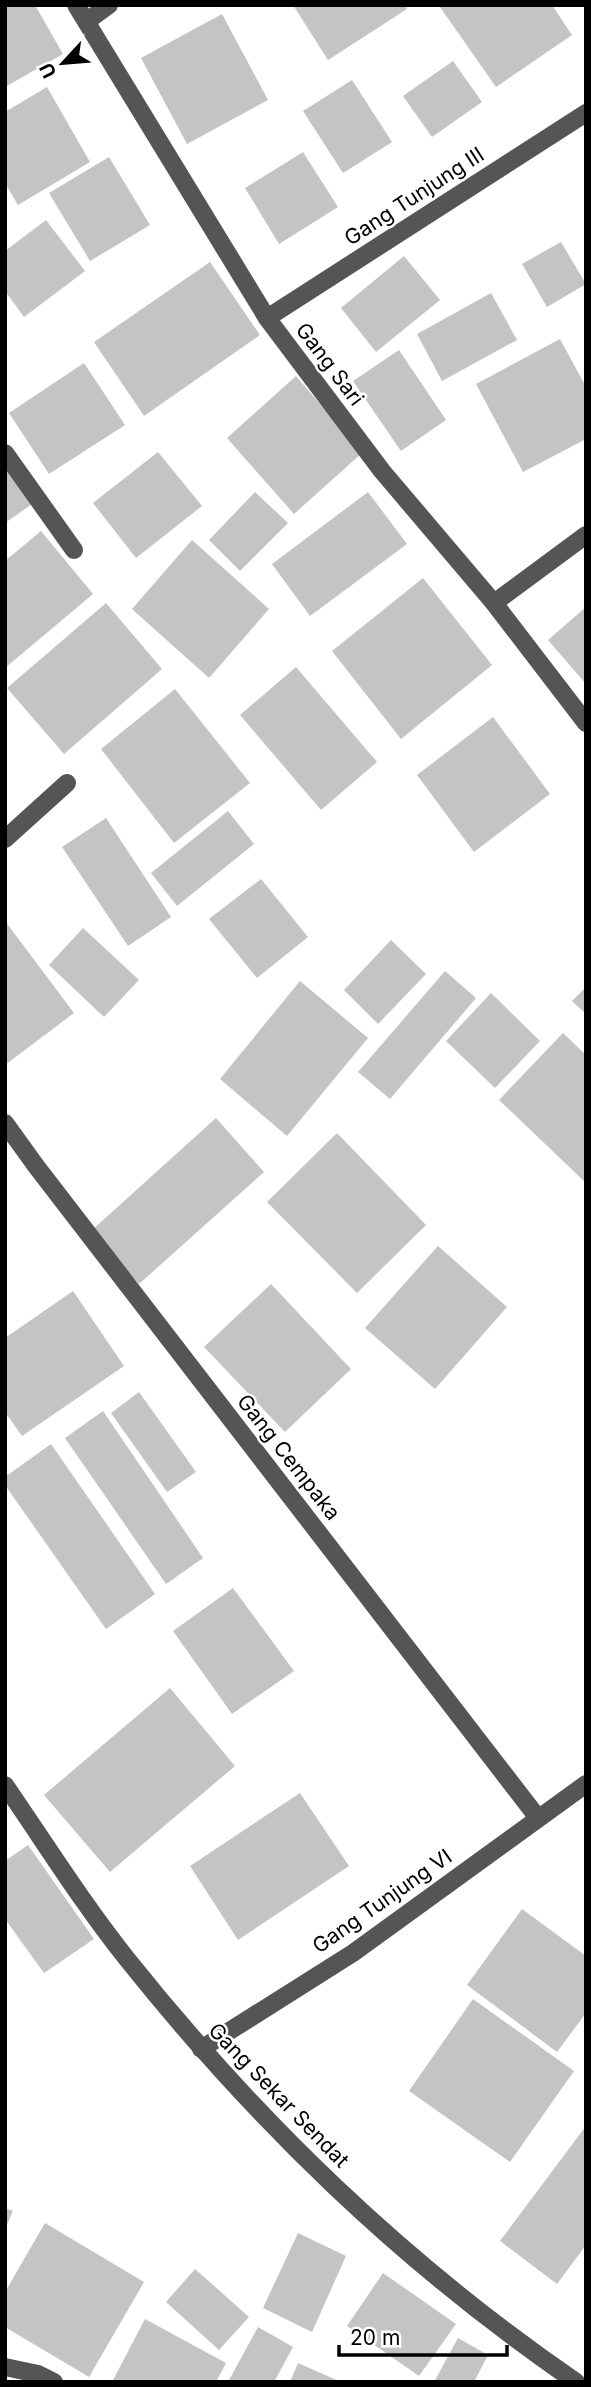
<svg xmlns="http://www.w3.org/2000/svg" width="591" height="2387" font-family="Inter,sans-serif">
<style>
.building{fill:#c4c4c4}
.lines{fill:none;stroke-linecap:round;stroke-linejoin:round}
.minor{stroke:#555;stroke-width:18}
.labels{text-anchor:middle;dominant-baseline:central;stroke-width:5;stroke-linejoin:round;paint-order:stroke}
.street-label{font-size:21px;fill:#000;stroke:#fff}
</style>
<rect width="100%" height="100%" fill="#fff"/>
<g class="building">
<path d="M5,5H35L63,54L5,87Z"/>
<path d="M293,5H405L407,9L328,60Z"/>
<path d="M443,5H552L572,35L496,87L440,7Z"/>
<path d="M222,14L268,100L187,144L141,58Z"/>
<path d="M453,61L482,102L432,137L403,96Z"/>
<path d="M352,80L392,142L343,173L303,111Z"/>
<path d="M47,87L90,162L18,205L5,183V112Z"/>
<path d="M303,152L338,207L279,244L245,188Z"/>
<path d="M109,157L150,225L90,261L49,193Z"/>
<path d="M46,220L85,271L24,317L5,291V251Z"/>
<path d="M561,242L586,284L547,307L522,264Z"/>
<path d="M404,256L440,300L376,352L341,308Z"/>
<path d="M210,262L260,335L144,416L94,342Z"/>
<path d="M491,293L517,340L442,381L417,334Z"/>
<path d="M560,339L586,387V439L523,472L476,384Z"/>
<path d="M399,350L446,420L401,451L353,381Z"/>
<path d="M84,363L125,425L49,474L9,413Z"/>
<path d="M296,376L362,453L294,514L227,438Z"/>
<path d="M158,452L202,506L136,558L93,503Z"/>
<path d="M9,471L32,504L5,523V474Z"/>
<path d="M255,492L288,523L240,571L209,540Z"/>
<path d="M368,492L407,544L310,616L272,564Z"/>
<path d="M41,531L93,594L5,668V561Z"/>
<path d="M192,540L269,609L209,678L132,609Z"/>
<path d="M423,578L492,665L401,739L332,651Z"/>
<path d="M106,603L162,669L64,754L7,688Z"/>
<path d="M586,607V684L548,640Z"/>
<path d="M296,667L377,762L321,810L240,715Z"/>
<path d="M175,689L250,783L174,843L101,749Z"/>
<path d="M493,717L550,794L474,852L417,775Z"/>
<path d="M228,811L254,844L177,906L151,873Z"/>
<path d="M106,818L171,917L128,946L62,847Z"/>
<path d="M261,879L308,937L257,978L209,919Z"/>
<path d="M5,921L74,1013L5,1065Z"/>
<path d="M83,928L139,980L104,1017L49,965Z"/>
<path d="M391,940L426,974L378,1024L344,990Z"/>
<path d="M445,971L476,998L390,1099L358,1072Z"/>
<path d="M300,981L368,1038L287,1136L220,1079Z"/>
<path d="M586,987V1014L572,1001Z"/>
<path d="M491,993L540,1041L495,1088L446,1041Z"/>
<path d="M563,1033L586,1055V1183L499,1100Z"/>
<path d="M216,1118L264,1172L139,1284L91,1231Z"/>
<path d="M337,1133L426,1225L357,1293L267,1202Z"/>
<path d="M438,1246L507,1307L435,1389L365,1328Z"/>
<path d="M271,1284L351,1369L285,1432L204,1347Z"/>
<path d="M73,1291L124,1366L22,1436L5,1412V1338Z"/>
<path d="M139,1392L196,1472L167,1492L111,1413Z"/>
<path d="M103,1411L203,1558L166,1584L65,1438Z"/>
<path d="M51,1444L155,1594L106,1629L5,1485V1477Z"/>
<path d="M233,1588L294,1671L232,1714L173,1631Z"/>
<path d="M170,1688L235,1766L110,1872L44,1795Z"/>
<path d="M300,1793L349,1866L238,1940L190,1866Z"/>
<path d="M28,1845L94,1939L44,1973L5,1919V1861Z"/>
<path d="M522,1909L586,1956V2013L557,2052L467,1985Z"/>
<path d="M473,1999L574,2071L510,2162L409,2091Z"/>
<path d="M586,2126V2245L557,2284L500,2241Z"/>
<path d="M5,2208L13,2211L5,2229Z"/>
<path d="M45,2223L144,2282L89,2377L5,2327V2292Z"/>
<path d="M298,2233L346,2256L312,2332L263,2308Z"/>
<path d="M195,2269L249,2317L219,2350L166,2302Z"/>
<path d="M383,2273L456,2324L419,2376L347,2326Z"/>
<path d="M145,2319L226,2363L216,2382H112Z"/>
<path d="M258,2327L293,2347L274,2382H228Z"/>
<path d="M458,2338L488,2355L474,2382H434Z"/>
<path d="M298,2363L341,2382H290Z"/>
</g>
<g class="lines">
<g class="minor">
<path d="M76,5L267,318L382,471L494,603L586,723"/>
<path d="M87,21L109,5"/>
<path d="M267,318L586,113"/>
<path d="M5,453L74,550"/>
<path d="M494,603L586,535"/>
<path d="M5,839L67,783"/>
<path d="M5,1123L36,1166L538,1818"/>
<path d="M5,1785C45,1843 83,1904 127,1959C258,2123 403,2263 576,2382"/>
<path d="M201,2049L353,1953L586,1784"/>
<path d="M5,2367L38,2374L54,2382"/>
</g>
</g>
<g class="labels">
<g class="street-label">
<text transform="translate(414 196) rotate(-33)">Gang Tunjung III</text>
<text transform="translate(330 364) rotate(53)">Gang Sari</text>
<text transform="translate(289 1457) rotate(52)">Gang Cempaka</text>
<text transform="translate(382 1901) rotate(-35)">Gang Tunjung VI</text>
<text transform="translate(279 2095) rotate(46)">Gang Sekar Sendat</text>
</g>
</g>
<rect width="591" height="2387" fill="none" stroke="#000000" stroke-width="14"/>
<g transform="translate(63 63) rotate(244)" stroke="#ffffff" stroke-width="5" paint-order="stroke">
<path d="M0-5L12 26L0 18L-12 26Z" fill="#000000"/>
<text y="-10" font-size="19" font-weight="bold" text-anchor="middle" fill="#000000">U</text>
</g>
<path d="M339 2345v10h168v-10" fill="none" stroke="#000000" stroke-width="3.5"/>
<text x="350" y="2345" font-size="21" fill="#000000" stroke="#ffffff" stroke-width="5" paint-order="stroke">20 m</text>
</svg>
